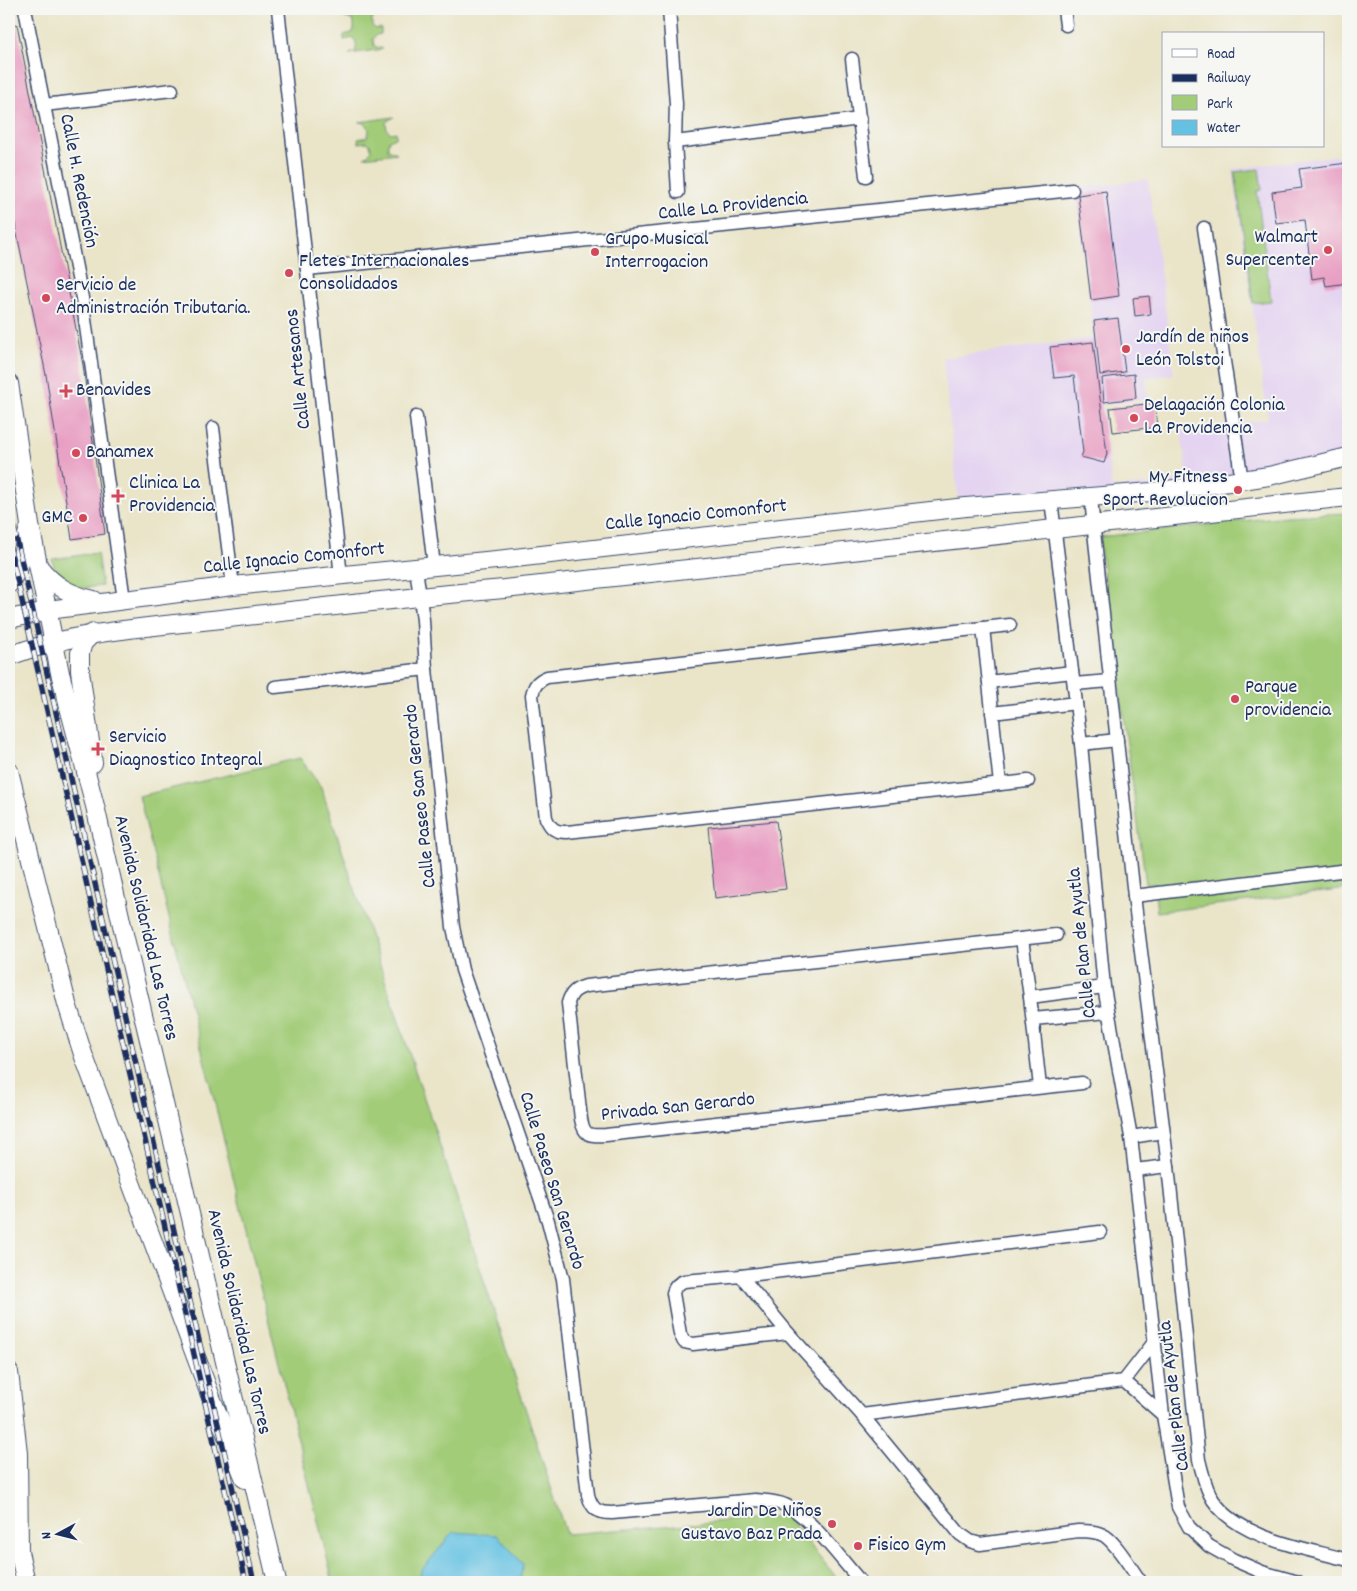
<svg xmlns="http://www.w3.org/2000/svg" width="1357" height="1591" font-family="Dekko,sans-serif">
<style>
.built{fill:#e4d3f1}
.green{fill:#a2cc78;stroke:#5e7e6b}
.water{fill:#64c1e2;stroke:#4078a0}
.building{fill:#e89dc2}
.lines{fill:none;stroke-linecap:round;stroke-linejoin:round}
.minor-casing{stroke:#3a4a6e;stroke-width:15}
.secondary-casing{stroke:#3a4a6e;stroke-width:20}
.minor{stroke:#fff;stroke-width:12}
.secondary{stroke:#fff;stroke-width:18}
.rail-casing{stroke:#1b2f5e;stroke-width:5.5}
.rail{stroke:#f6f6f2;stroke-width:4;stroke-dasharray:11;stroke-linecap:butt}
.poi-dot{fill:#d1495b;stroke:#f6f6f2;stroke-width:2}
.labels{text-anchor:middle;dominant-baseline:central;stroke-width:4;stroke-linejoin:round;paint-order:stroke}
.street-label{font-size:20px;fill:#1b2f5e;stroke:#f6f6f2}
.poi-label{font-size:20px;fill:#1b2f5e;stroke:#f6f6f2;text-anchor:start}
</style>
<rect width="100%" height="100%" fill="#f6f6f2"/>
<filter id="ink" filterUnits="userSpaceOnUse"><feTurbulence type="fractalNoise" baseFrequency=".02" numOctaves="2"/><feDisplacementMap in="SourceGraphic" scale="10" xChannelSelector="R" yChannelSelector="G"/><feConvolveMatrix kernelMatrix="1 2 1 2 8 2 1 2 1" color-interpolation-filters="sRGB"/></filter>
<filter id="wash" filterUnits="userSpaceOnUse"><feTurbulence type="fractalNoise" baseFrequency=".0096" numOctaves="4" result="noise"/><feDisplacementMap in="SourceGraphic" scale="20" xChannelSelector="R" yChannelSelector="G"/><feGaussianBlur stdDeviation="1.12" result="paint"/><feColorMatrix in="noise" values="0 0 0 0 0 0 0 0 0 0 0 0 0 0 0 0 0 1.4 0 .05"/><feComposite in="paint" operator="in"/></filter>
<g filter="url(#wash)">
<rect width="100%" height="100%" fill="#eae5c9"/>
<path class="built" d="M1348,154V453L1275,472L960,515L943,358L1094,338L1076,189L1148,179L1174,374L1146,378L1148,399L1102,405L1112,488L1188,480L1181,431L1268,419L1233,169Z"/>
<g class="green">
<path d="M379,14L372,19V26L376,29L381,28V34L376,35L373,39L374,46L383,49L349,54L355,52C357,46 357,42 353,38L344,40V35L352,33L354,29V22L350,19L345,18Z"/>
<path d="M394,117L386,122L387,130L391,133L396,132V138L390,139L388,143V149L397,153L364,157C371,154 374,147 367,142L359,143L358,139L367,137L369,132L368,126L364,123L359,122Z"/>
<path d="M1259,169L1262,190L1257,191L1271,301L1253,303L1235,172Z"/>
<path d="M1348,513V889L1157,912L1154,884H1146L1099,537L1287,516Z"/>
<path d="M97,553L102,586L74,589L58,579L52,559Z"/>
<path d="M300,758L321,787L451,1179L566,1534L787,1516L840,1582H333L139,796Z"/>
</g>
<path class="water" d="M453,1532L497,1535L523,1564L520,1582H419L421,1571Z"/>
<g id="blocks">
<g class="building">
<path d="M17,24L83,365L105,534L72,539L46,375L9,195V25Z"/>
<path d="M1348,163V283L1326,286L1324,277L1312,279L1305,220L1276,223L1272,192L1302,188L1299,169Z"/>
<path d="M1106,191L1119,296L1091,300L1078,195Z"/>
<path d="M1149,296L1151,314L1135,316L1133,298Z"/>
<path d="M1118,318L1125,372L1100,375L1094,321Z"/>
<path d="M1093,342L1107,454L1104,463L1081,457L1083,452L1074,376L1054,378L1050,347Z"/>
<path d="M1134,374L1136,398L1104,402L1102,378Z"/>
<path d="M1155,403L1158,427L1113,432L1110,408Z"/>
<path d="M776,821L786,889L715,898L708,827Z"/>
</g>
</g>
</g>
<g filter="url(#ink)">
<use href="#blocks" fill-opacity="0" stroke="#3a4a6e" stroke-width="1"/>
<g class="lines">
<g class="minor-casing">
<g id="minor">
<path d="M25,9L82,298L124,600"/>
<path d="M278,9L341,576"/>
<path d="M669,9L676,104L675,142L678,192"/>
<path d="M1064,9L1066,25"/>
<path d="M852,59L866,176"/>
<path d="M44,105L172,90"/>
<path d="M675,142L860,119"/>
<path d="M1204,228L1242,481"/>
<path d="M307,269L1072,190"/>
<path d="M416,417L434,566"/>
<path d="M213,428L233,586"/>
<path d="M1091,497L1095,541L1134,896L1168,1166L1199,1460C1203,1474 1205,1488 1213,1500C1239,1539 1305,1548 1348,1560"/>
<path d="M1051,500L1081,744L1104,987L1131,1137L1163,1415L1178,1507L1189,1527L1209,1546L1234,1560L1262,1572L1298,1582"/>
<path d="M416,568L423,620L426,669L453,927L462,970L548,1221L563,1279L588,1495C592,1509 597,1513 612,1513L755,1500C765,1501 776,1501 785,1505C808,1514 843,1562 861,1582"/>
<path d="M1010,625L547,677C537,681 534,686 532,695L546,818C551,829 555,832 567,832L1028,781"/>
<path d="M983,628L1000,784"/>
<path d="M989,682L1072,672"/>
<path d="M1074,684L1110,681"/>
<path d="M275,687L426,669"/>
<path d="M992,713L1076,703"/>
<path d="M1081,744L1117,740"/>
<path d="M1134,896L1348,870"/>
<path d="M1056,935L586,986C576,989 571,992 568,1003L581,1119C584,1136 589,1136 606,1135L1082,1083"/>
<path d="M1022,939L1030,997L1040,1087"/>
<path d="M1030,997L1104,987"/>
<path d="M1033,1019L1108,1012"/>
<path d="M1131,1137L1163,1132"/>
<path d="M1135,1170L1168,1166"/>
<path d="M741,1276L788,1333L862,1415L960,1534L970,1541L980,1544L1078,1531C1087,1531 1097,1531 1105,1536C1118,1545 1131,1569 1141,1582"/>
<path d="M788,1333L693,1344L684,1342L680,1334L673,1293C675,1286 677,1284 684,1281L741,1276L1100,1232"/>
<path d="M1124,1381L1163,1415"/>
<path d="M862,1415L1124,1381L1155,1341"/>
</g>
</g>
<g class="secondary-casing">
<g id="secondary">
<path d="M9,383L30,525L60,673L95,806L124,934L277,1582"/>
<path d="M39,567C54,586 70,595 94,600"/>
<path d="M9,584L19,567L28,531"/>
<path d="M9,619L56,609L233,586L506,559L966,507L1151,492L1222,483L1269,476L1348,457"/>
<path d="M93,633L83,643L80,653V671L93,763"/>
<path d="M9,656C77,631 149,627 221,619C315,608 409,597 504,589L1348,497"/>
<path d="M9,771L67,1004L83,1054L212,1400L245,1479"/>
<path d="M9,1372L18,1453L19,1550"/>
<path d="M16,1539L26,1582"/>
</g>
</g>
<use href="#minor" class="minor"/>
<use href="#secondary" class="secondary"/>
<g class="rail-casing">
<g id="rail">
<path d="M9,506L254,1582"/>
<path d="M9,544L246,1582"/>
</g>
</g>
<use href="#rail" class="rail"/>
</g>
</g>
<g class="poi-dot">
<circle cx="1328" cy="250" r="5"/>
<circle cx="595" cy="252" r="5"/>
<circle cx="289" cy="273" r="5"/>
<circle cx="46" cy="298" r="5"/>
<circle cx="1126" cy="349" r="5"/>
<path d="M63.5 383.5h5v5h5v5h-5v5h-5v-5h-5v-5h5z"/>
<circle cx="1134" cy="418" r="5"/>
<circle cx="76" cy="453" r="5"/>
<circle cx="1238" cy="490" r="5"/>
<path d="M115.5 488.5h5v5h5v5h-5v5h-5v-5h-5v-5h5z"/>
<circle cx="83" cy="518" r="5"/>
<circle cx="1235" cy="699" r="5"/>
<path d="M95.5 741.5h5v5h5v5h-5v5h-5v-5h-5v-5h5z"/>
<circle cx="832" cy="1524" r="5"/>
<circle cx="858" cy="1546" r="5"/>
</g>
<g class="labels">
<g class="street-label">
<text transform="translate(78 181) rotate(79)">Calle H. Redención</text>
<text transform="translate(733 207) rotate(-6)">Calle La Providencia</text>
<text transform="translate(299 369) rotate(-96)">Calle Artesanos</text>
<text transform="translate(696 516) rotate(-6)">Calle Ignacio Comonfort</text>
<text transform="translate(294 559) rotate(-6)">Calle Ignacio Comonfort</text>
<text transform="translate(421 796) rotate(-96)">Calle Paseo San Gerardo</text>
<text transform="translate(145 928) rotate(77)">Avenida Solidaridad Las Torres</text>
<text transform="translate(1083 943) rotate(-96)">Calle Plan de Ayutla</text>
<text transform="translate(678 1108) rotate(-6)">Privada San Gerardo</text>
<text transform="translate(551 1181) rotate(73)">Calle Paseo San Gerardo</text>
<text transform="translate(238 1322) rotate(77)">Avenida Solidaridad Las Torres</text>
<text transform="translate(1175 1396) rotate(-97)">Calle Plan de Ayutla</text>
</g>
<g class="poi-label">
<text x="1318" y="238" text-anchor="end">Walmart<tspan x="1318" dy="23">Supercenter</tspan></text>
<text x="605" y="240">Grupo Musical<tspan x="605" dy="23">Interrogacion</tspan></text>
<text x="299" y="262">Fletes Internacionales<tspan x="299" dy="23">Consolidados</tspan></text>
<text x="56" y="286">Servicio de<tspan x="56" dy="23">Administración Tributaria.</tspan></text>
<text x="1136" y="338">Jardín de niños<tspan x="1136" dy="23">León Tolstoi</tspan></text>
<text x="76" y="391">Benavides</text>
<text x="1144" y="406">Delagación Colonia<tspan x="1144" dy="23">La Providencia</tspan></text>
<text x="86" y="453">Banamex</text>
<text x="1228" y="478" text-anchor="end">My Fitness<tspan x="1228" dy="23">Sport Revolucion</tspan></text>
<text x="129" y="484">Clinica La<tspan x="129" dy="23">Providencia</tspan></text>
<text x="73" y="518" text-anchor="end">GMC</text>
<text x="1245" y="688">Parque<tspan x="1245" dy="23">providencia</tspan></text>
<text x="109" y="738">Servicio<tspan x="109" dy="23">Diagnostico Integral</tspan></text>
<text x="822" y="1512" text-anchor="end">Jardin De Niños<tspan x="822" dy="23">Gustavo Baz Prada</tspan></text>
<text x="868" y="1546">Fisico Gym</text>
</g>
</g>
<rect width="1357" height="1591" fill="none" stroke="#f6f6f2" stroke-width="30"/>
<rect x="1162" y="32" width="162" height="115" fill="#f6f6f2" stroke="#9ea6b7"/>
<rect x="1172" y="49" width="25" height="8" fill="#ffffff" stroke="#9ea6b7"/>
<text x="1207" y="58" font-size="15" fill="#1b2f5e">Road</text>
<rect x="1172" y="74" width="25" height="8" fill="#1b2f5e" stroke="#9ea6b7"/>
<text x="1207" y="82" font-size="15" fill="#1b2f5e">Railway</text>
<rect x="1172" y="95" width="25" height="15" fill="#a2cc78" stroke="#9ea6b7"/>
<text x="1207" y="108" font-size="15" fill="#1b2f5e">Park</text>
<rect x="1172" y="120" width="25" height="15" fill="#64c1e2" stroke="#9ea6b7"/>
<text x="1207" y="132" font-size="15" fill="#1b2f5e">Water</text>
<g transform="translate(58 1534) rotate(263)" stroke="#f6f6f2" stroke-width="4" paint-order="stroke">
<path d="M0-4L9 19L0 12L-9 19Z" fill="#1b2f5e"/>
<text y="-8" font-size="14" font-weight="bold" text-anchor="middle" fill="#1b2f5e">N</text>
</g>
</svg>
